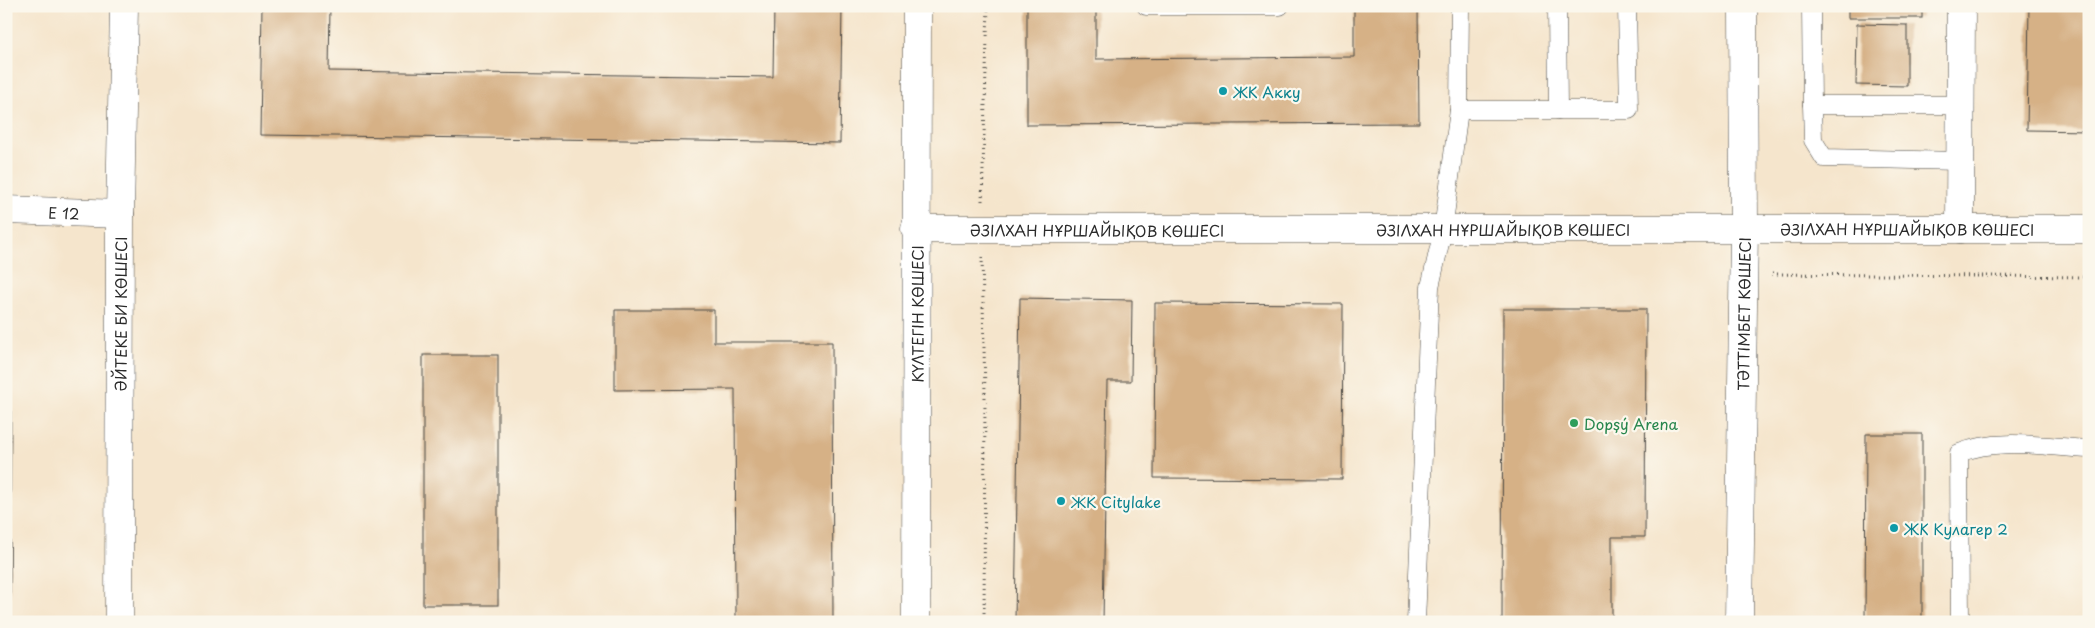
<svg xmlns="http://www.w3.org/2000/svg" width="2095" height="628" font-family="'Playpen Sans',sans-serif">
<style>
.building{fill:#d6b186}
.lines{fill:none;stroke-linecap:round;stroke-linejoin:round}
.service-casing{stroke:#494743;stroke-width:19}
.minor-casing{stroke:#494743;stroke-width:29}
.path{stroke:#494743;stroke-width:3;stroke-dasharray:1 4;stroke-linecap:butt}
.service{stroke:#fff;stroke-width:18}
.minor{stroke:#fff;stroke-width:28}
.culture-dot{fill:#0f9aa8;stroke:#fbf7ec;stroke-width:2}
.leisure-dot{fill:#2e9e5b;stroke:#fbf7ec;stroke-width:2}
.labels{text-anchor:middle;dominant-baseline:central;stroke-width:4.5;stroke-linejoin:round;paint-order:stroke}
.culture-label{font-size:15px;fill:#0d838f;stroke:#fbf7ec;text-anchor:start}
.street-label{font-size:15px;fill:#2b2b2b;stroke:#fbf7ec}
.leisure-label{font-size:15px;fill:#27864d;stroke:#fbf7ec;text-anchor:start}
</style>
<rect width="100%" height="100%" fill="#fbf7ec"/>
<filter id="ink" filterUnits="userSpaceOnUse"><feTurbulence type="fractalNoise" baseFrequency=".02" numOctaves="2"/><feDisplacementMap in="SourceGraphic" scale="10" xChannelSelector="R" yChannelSelector="G"/><feConvolveMatrix kernelMatrix="1 2 1 2 8 2 1 2 1" color-interpolation-filters="sRGB"/></filter>
<filter id="wash" filterUnits="userSpaceOnUse"><feTurbulence type="fractalNoise" baseFrequency=".0096" numOctaves="4" result="noise"/><feDisplacementMap in="SourceGraphic" scale="20" xChannelSelector="R" yChannelSelector="G"/><feGaussianBlur stdDeviation="1.12" result="paint"/><feColorMatrix in="noise" values="0 0 0 0 0 0 0 0 0 0 0 0 0 0 0 0 0 1.4 0 .05"/><feComposite in="paint" operator="in"/></filter>
<g filter="url(#wash)">
<rect width="100%" height="100%" fill="#f5e5cc"/>
<g id="blocks">
<g class="building">
<path d="M262,6H330L329,71L773,77L774,6H842L840,143L260,135Z"/>
<path d="M1027,6H1096V59L1354,57V6H1418L1419,123L1027,125Z"/>
<rect x="1848" y="6" width="74" height="12"/>
<path d="M2029,6H2089V131L2027,130Z"/>
<path d="M1857,24L1907,25V86L1856,85Z"/>
<path d="M1020,298L1132,300L1131,381H1107L1103,622H1015Z"/>
<path d="M1155,303L1343,304L1342,479L1154,478Z"/>
<path d="M1503,309H1646L1645,537H1612V622H1502Z"/>
<path d="M615,310H714V342H832L833,622H736L735,389L615,390Z"/>
<rect x="423" y="355" width="75" height="250"/>
<path d="M6,410H11L10,622H6Z"/>
<path d="M1866,434H1922V622H1865Z"/>
</g>
</g>
</g>
<g filter="url(#ink)">
<use href="#blocks" fill-opacity="0" stroke="#494743" stroke-width="1"/>
<g class="lines">
<g class="service-casing">
<g id="service">
<path d="M1146,6H1280"/>
<path d="M1557,6L1558,110"/>
<path d="M1811,6L1812,105H1961"/>
<path d="M1812,105L1813,140L1824,158L1960,161"/>
<path d="M1459,110H1629L1627,6"/>
<path d="M1416,622L1430,287L1443,230L1459,110L1460,6"/>
<path d="M1960,622L1959,453C1999,437 2046,447 2089,449"/>
</g>
</g>
<g class="minor-casing">
<g id="minor">
<path id="s1" d="M6,210L120,214"/>
<path id="s2" d="M915,229C1306,231 1698,227 2089,229"/>
<path d="M1960,229L1961,6"/>
<path id="s3" d="M119,622L120,214L124,6"/>
<path id="s4" d="M916,622L917,6"/>
<path id="s5" d="M1739,622L1744,227L1743,6"/>
</g>
</g>
<g class="path">
<path d="M982,201L988,6"/>
<path d="M982,257L985,393L984,622"/>
<path d="M1772,274L2089,277"/>
</g>
<use href="#service" class="service"/>
<use href="#minor" class="minor"/>
</g>
</g>
<g class="culture-dot">
<circle cx="1223" cy="91" r="5"/>
<circle cx="1061" cy="501" r="5"/>
<circle cx="1894" cy="528" r="5"/>
</g>
<circle class="leisure-dot" cx="1574" cy="423" r="5"/>
<g class="labels">
<g class="culture-label">
<text x="1233" y="91">ЖК Акку</text>
<text x="1071" y="501">ЖК Citylake</text>
<text x="1904" y="528">ЖК Кулагер 2</text>
</g>
<g class="street-label">
<text stroke="none"><textPath href="#s1" startOffset="58">E 12</textPath></text>
<text stroke="none"><textPath href="#s2" startOffset="992">ӘЗІЛХАН НҰРШАЙЫҚОВ КӨШЕСІ</textPath></text>
<text stroke="none"><textPath href="#s2" startOffset="588">ӘЗІЛХАН НҰРШАЙЫҚОВ КӨШЕСІ</textPath></text>
<text stroke="none"><textPath href="#s2" startOffset="182">ӘЗІЛХАН НҰРШАЙЫҚОВ КӨШЕСІ</textPath></text>
<text stroke="none"><textPath href="#s3" startOffset="308">ӘЙТЕКЕ БИ КӨШЕСІ</textPath></text>
<text stroke="none"><textPath href="#s4" startOffset="308">КҮЛТЕГІН КӨШЕСІ</textPath></text>
<text stroke="none"><textPath href="#s5" startOffset="308">ТӘТТІМБЕТ КӨШЕСІ</textPath></text>
</g>
<g class="leisure-label">
<text x="1584" y="423">Dopșý Arena</text>
</g>
</g>
<rect width="2095" height="628" fill="none" stroke="#fbf7ec" stroke-width="25"/>
</svg>
